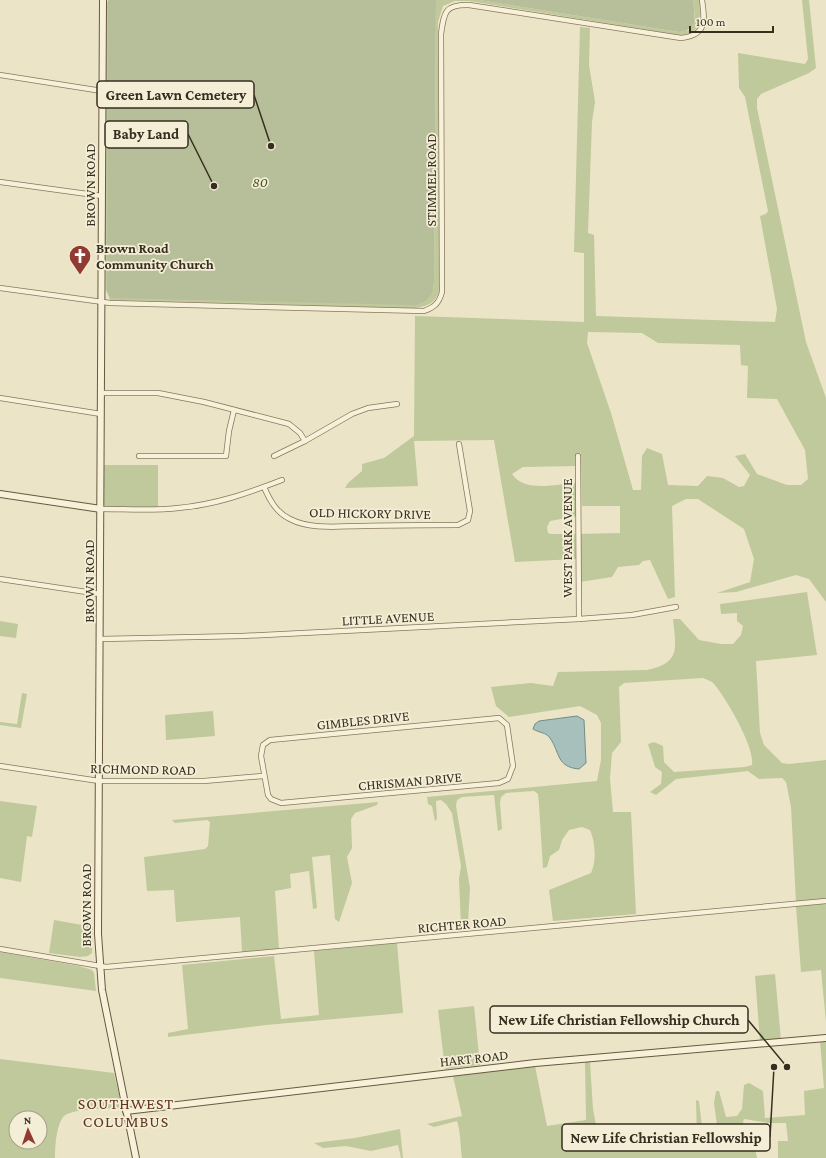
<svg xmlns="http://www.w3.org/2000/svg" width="826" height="1158" font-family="'Crimson Pro',serif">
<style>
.green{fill:#bfc99b;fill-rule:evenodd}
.cemetery{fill:#b7bf9a}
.water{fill:#a8c0bb;stroke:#6f8e89}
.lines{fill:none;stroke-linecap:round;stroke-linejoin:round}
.street-casing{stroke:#86775d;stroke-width:6}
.secondary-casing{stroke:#685840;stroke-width:8}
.street{stroke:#f7f1da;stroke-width:4.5}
.secondary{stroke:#f7f1da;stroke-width:6}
.labels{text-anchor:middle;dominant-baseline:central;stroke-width:3.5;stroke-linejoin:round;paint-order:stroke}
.street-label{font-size:14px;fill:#372e20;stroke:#f4eed6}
.park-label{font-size:14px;font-style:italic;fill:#445228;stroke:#f4eed6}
.poi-label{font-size:14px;font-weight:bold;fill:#372e20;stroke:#f4eed6;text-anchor:start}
.quarter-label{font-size:16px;letter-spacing:1px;fill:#613622;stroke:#f4eed6}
.leader{fill:none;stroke:#372e20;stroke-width:1.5}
.callout-dot{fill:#372e20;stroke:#f4eed6;stroke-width:1.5}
.callout{fill:#f4eed6;stroke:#372e20;stroke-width:1.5}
.callout-label{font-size:15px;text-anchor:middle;font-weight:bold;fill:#372e20}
</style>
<rect width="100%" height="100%" fill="#ece4c7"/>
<g class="green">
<path d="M106,0L417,305L429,298L434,287L436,0H479L679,32L690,30L695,16L693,0H699C701,18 703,33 680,35L469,1H455L443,6L438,22L439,290C436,303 428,306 415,308L110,300L106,290L105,258Z"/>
<path d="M802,0H809L816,68L809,73L761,94L757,99V108L806,342L826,398V602L809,579L796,575L736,592L717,593L750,582L754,559L744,529L698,499H686L672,506L675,597L668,599L650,560L643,561L639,565L618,567L612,577L580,582L579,534L620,533V506H582L581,453H576V466L523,467L512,474C525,493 555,484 576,483L577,516L550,521L547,527L548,533L551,534H575L576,559L515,562L494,440L414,441L418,486L345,488L348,483L362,471V464L384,458L414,436L415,316L584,322V253L574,252L580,27L590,28L589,65L595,102L592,122L588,233L594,235L596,316L775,322L777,309L760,216L766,214L768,211L745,97L739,88L738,53L805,64L808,59ZM588,332L642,333L658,343L740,345L741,365L748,366L747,398L777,399L805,450L808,479L801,485H787L757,474L745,454L735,456L750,475L744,486L739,487L723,478L707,476L698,486L668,485L662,454L647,448L642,456L641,490H633L611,413L587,343Z"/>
<path d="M101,465H158V508H102Z"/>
<path d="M807,592L817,655L756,661L760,733L764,745L782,763L789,764L826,760V899L796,902L791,807L786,782L782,778L759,779L748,771L676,779L656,795L650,792L661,784L662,772L655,767L648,744L654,742L663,746L664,762L674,772L745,767L752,765C755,747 726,698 714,684C712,681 707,680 703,678L624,683L619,687L621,742L612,753L610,779L613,812H631L636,914L553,921L549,890L591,873C597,861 595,841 590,830L582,827L569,830L562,840L559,850L550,856L547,867L543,868L539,805L538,794L534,791L506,793L501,797L500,803L502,829L498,831L494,795L462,797L457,800L456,806L470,888L468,922L467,926L461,927L459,879L461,866L452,813L446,804L441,800L436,801L437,819L435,821L432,806L428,804L427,797L597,781L601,760V723L597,715L580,706L509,717L496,706L491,687L531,683L553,686L558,672L647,670C681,663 676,648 673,619H680L699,640L721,644H733L741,635L743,626L737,621V613L721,614L720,604Z"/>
<path d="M0,621L18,624L16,638L0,636Z"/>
<path d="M22,693L27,694L21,728L0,725V722L17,724Z"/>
<path d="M213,711L215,736L166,740L165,715Z"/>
<path d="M0,801L37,806L32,837L27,836L21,882L0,878Z"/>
<path d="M378,802L377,805L355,813L351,819L352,848L347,857L352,883L339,922L335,919L330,855L312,857L317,908L313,909L309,871L290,874L291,888L275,891L279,949L242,952L240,917L176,922L174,890L147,891L144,857L205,849L208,846L210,822L207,820L175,823L172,820Z"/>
<path d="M826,903V1022L821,970L801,972L796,906Z"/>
<path d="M54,920L93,927L92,953L88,956L80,957L49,953Z"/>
<path d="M397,943L403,1013L266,1025L168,1037V1033L188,1029L182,965L274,956L281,1019L319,1015L314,951Z"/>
<path d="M0,952L79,966L92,970L94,973L96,991L0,978Z"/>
<path d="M775,974L781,1040L760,1041L755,976Z"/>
<path d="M474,1006L480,1065L445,1069L438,1010Z"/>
<path d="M820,1041H826V1158H778V1141H788L786,1123H769L744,1119L743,1122L754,1144L757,1158H462C460,1146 461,1133 457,1121L434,1127L427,1124L462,1116L453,1076L535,1066L547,1126L586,1120L585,1062H590L593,1109L598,1136L631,1133L635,1128L647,1127L652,1138L697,1136L696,1100L699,1101L702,1127L717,1125L714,1103L716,1091H719L726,1117L737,1116L742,1109L744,1085L749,1083L763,1091L765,1118L805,1115L804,1091L824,1088Z"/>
<path d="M0,1059L114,1073L122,1108C109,1109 73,1108 64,1116C56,1125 55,1147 55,1158H0ZM16,1118H40V1142H16Z"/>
<path d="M400,1129L403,1158H401L398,1145L371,1151L346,1146L323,1148L314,1143L355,1138Z"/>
</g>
<g class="cemetery">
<path d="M108,0H436L434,282C434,294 429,301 417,305L111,298L107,291Z"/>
<path d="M479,0H693C695,15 698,31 679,32Z"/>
</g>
<path class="water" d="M577,716L584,720L586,763L579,769C556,767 560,752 550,738C546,732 539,733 533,729L535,724L539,721Z"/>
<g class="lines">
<g class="street-casing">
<g id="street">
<path d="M0,75L102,91"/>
<path d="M0,182L102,196"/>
<path d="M0,288L110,303L424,311C435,307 439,303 442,292L441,34C444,12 445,4 469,5L681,38C707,35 705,21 702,0"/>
<path d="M102,393H158L204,402L289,424L300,433L305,441"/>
<path d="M0,398L101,414"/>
<path d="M139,456H226L229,431L234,410"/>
<path d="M274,456L305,441L352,414L368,408L397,404"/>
<path d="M578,456L579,619"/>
<path d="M264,487C270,501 277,513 290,519C311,530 340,526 363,526C395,525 426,525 458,525L468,520L470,511L459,444"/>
<path d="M101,509C127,509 153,511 178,508C215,505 248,493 282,480"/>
<path d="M0,579L100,594"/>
<path d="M101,639L242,636L579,619L632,615L676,607"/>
<path d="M499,718L507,725L513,766L508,779L499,783L281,803L271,799L268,795L261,756L263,745L270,740Z"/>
<path d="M0,766L99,781H204L263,776"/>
<path d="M0,949L106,967L826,901"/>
</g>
</g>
<g class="secondary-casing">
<g id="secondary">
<path d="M103,0L98,934L102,990L136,1158"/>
<path d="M0,494L101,509"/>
<path d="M126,1111L535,1063L826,1038"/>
</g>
</g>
<use href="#street" class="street"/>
<use href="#secondary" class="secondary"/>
</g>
<defs>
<g id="church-pin" transform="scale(1.15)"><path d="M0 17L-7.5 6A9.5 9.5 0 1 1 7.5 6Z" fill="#913a31" stroke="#f4eed6"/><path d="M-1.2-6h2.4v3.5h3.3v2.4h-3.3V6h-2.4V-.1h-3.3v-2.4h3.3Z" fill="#fff"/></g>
</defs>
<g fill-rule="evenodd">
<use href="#church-pin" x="80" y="256"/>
</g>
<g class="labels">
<g class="street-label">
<text transform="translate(431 180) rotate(-90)">STIMMEL ROAD</text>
<text transform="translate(90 185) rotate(-90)">BROWN ROAD</text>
<text transform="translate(370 513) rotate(1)">OLD HICKORY DRIVE</text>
<text transform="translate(567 538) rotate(-90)">WEST PARK AVENUE</text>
<text transform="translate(89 581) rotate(-90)">BROWN ROAD</text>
<text transform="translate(388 618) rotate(-3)">LITTLE AVENUE</text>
<text transform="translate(363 720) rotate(-6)">GIMBLES DRIVE</text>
<text transform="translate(143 769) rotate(1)">RICHMOND ROAD</text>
<text transform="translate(410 781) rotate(-5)">CHRISMAN DRIVE</text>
<text transform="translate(86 905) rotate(-90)">BROWN ROAD</text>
<text transform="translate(462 924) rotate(-5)">RICHTER ROAD</text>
<text transform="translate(474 1058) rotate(-6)">HART ROAD</text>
</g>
<g class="park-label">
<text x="260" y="182">80</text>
</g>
<g class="poi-label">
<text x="96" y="248">Brown Road<tspan x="96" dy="16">Community Church</tspan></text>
</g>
<g class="quarter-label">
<text x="126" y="1103">SOUTHWEST<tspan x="126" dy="18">COLUMBUS</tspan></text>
</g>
</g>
<path class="leader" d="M271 146L254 95M214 186L188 134M787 1067L748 1020M774 1067L770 1137"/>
<g class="callout-dot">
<circle cx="271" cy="146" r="4"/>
<circle cx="214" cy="186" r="4"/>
<circle cx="787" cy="1067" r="4"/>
<circle cx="774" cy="1067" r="4"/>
</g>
<g class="callout">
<rect x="97" y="81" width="157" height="27" rx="4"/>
<rect x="105" y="121" width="83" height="27" rx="4"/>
<rect x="490" y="1006" width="258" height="27" rx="4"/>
<rect x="562" y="1124" width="208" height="27" rx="4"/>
</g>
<g class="callout-label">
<text x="176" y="100">Green Lawn Cemetery</text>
<text x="146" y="139">Baby Land</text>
<text x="619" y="1025">New Life Christian Fellowship Church</text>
<text x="666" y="1143">New Life Christian Fellowship</text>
</g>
<g transform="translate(28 1130) rotate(357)"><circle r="19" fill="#f4eed6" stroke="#a8a18d"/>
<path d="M0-3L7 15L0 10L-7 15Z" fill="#913a31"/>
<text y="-6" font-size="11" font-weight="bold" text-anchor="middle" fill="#372e20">N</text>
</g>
<path d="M690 26v6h83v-6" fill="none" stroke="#372e20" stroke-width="2"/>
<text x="696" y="26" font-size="12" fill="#372e20" stroke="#f4eed6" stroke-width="3" paint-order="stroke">100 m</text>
</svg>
